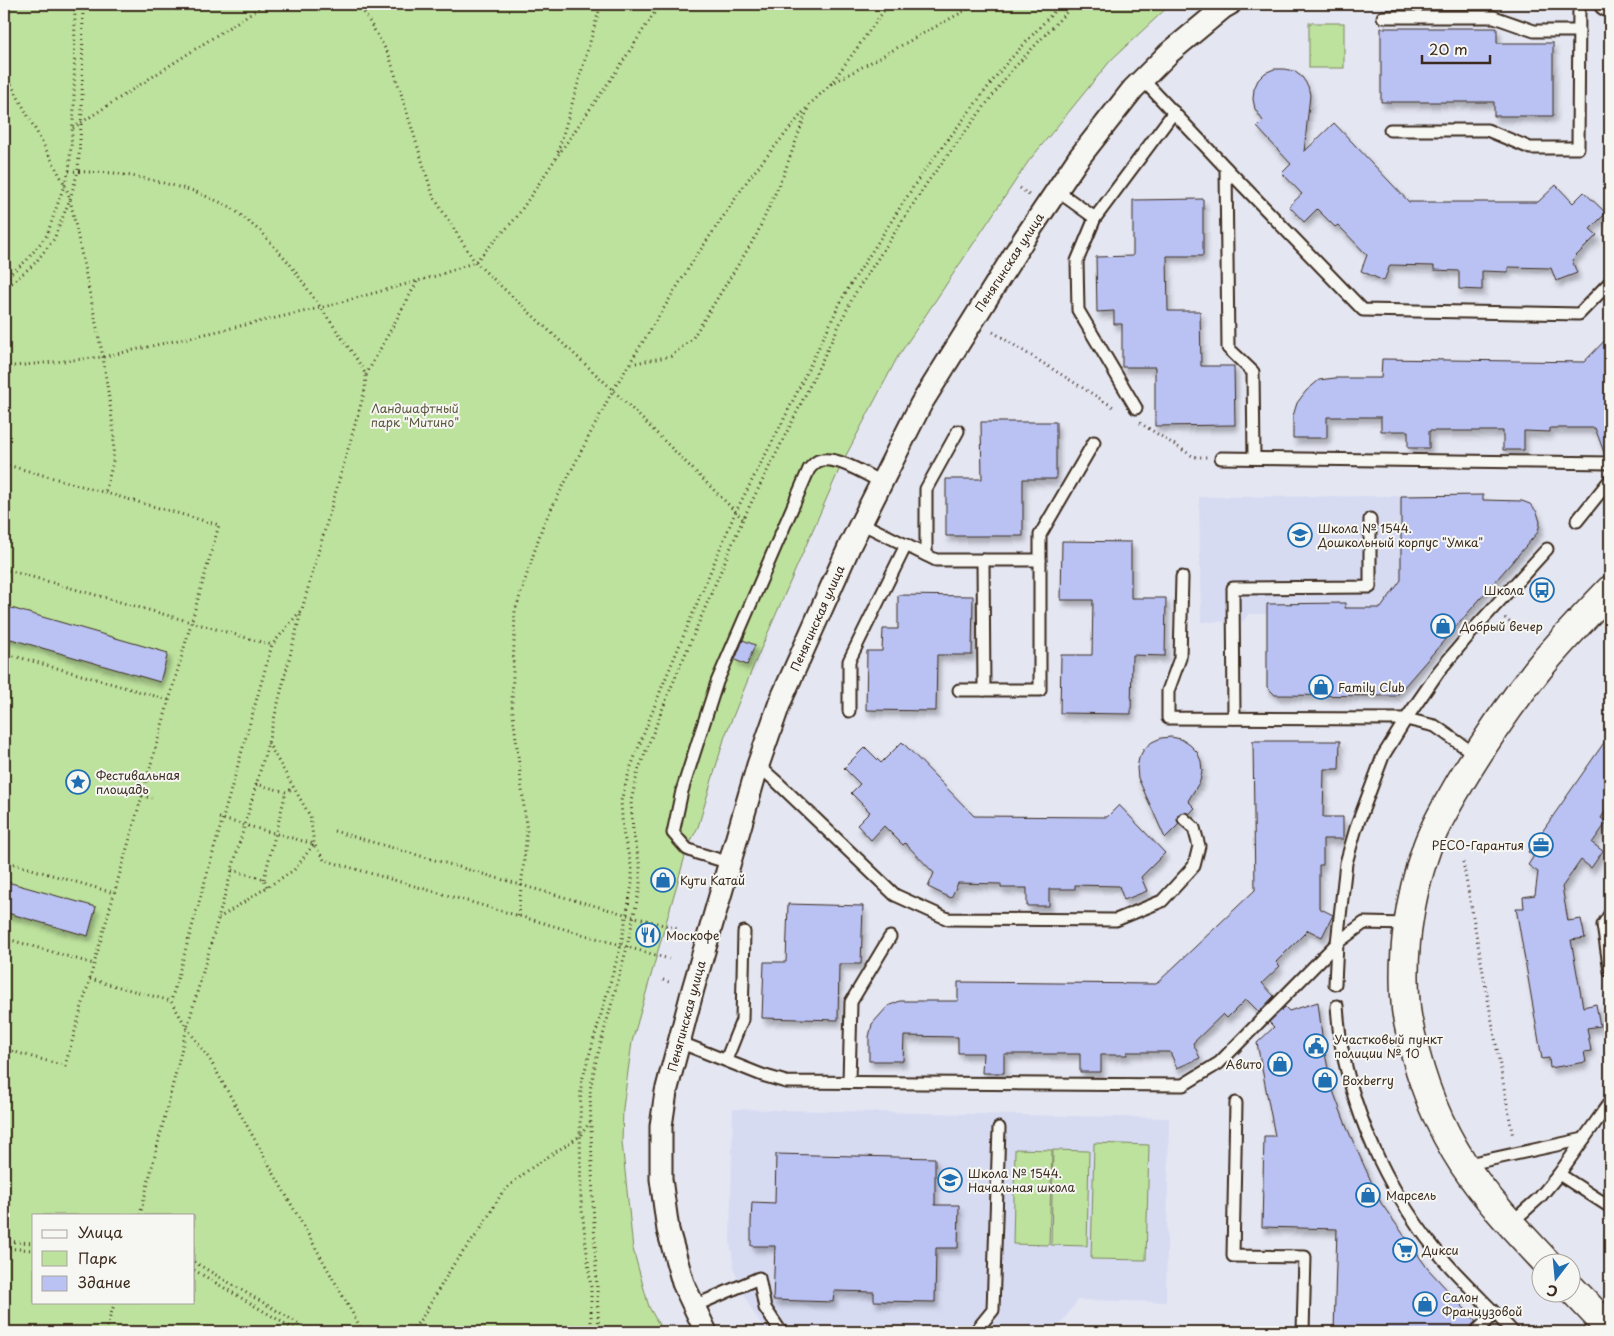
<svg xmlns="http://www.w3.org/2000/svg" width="1614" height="1336" font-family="'Playpen Sans',sans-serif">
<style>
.built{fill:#d7dbf2}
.green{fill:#bde29d;stroke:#7c865e;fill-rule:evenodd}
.building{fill:#b9c2f3;stroke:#3b2a1e;filter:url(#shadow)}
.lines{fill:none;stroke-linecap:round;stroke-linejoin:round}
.service-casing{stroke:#3b2a1e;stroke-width:15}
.minor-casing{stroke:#3b2a1e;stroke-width:25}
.secondary-casing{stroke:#3b2a1e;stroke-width:31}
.path{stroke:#3b2a1e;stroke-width:3;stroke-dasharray:1 4;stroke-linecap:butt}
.service{stroke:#f6f6f2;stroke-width:11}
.minor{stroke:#f6f6f2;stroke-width:21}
.secondary{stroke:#f6f6f2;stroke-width:28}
.labels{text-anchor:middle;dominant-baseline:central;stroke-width:4;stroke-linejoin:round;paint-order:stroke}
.street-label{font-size:12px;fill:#3b2a1e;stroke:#f6f6f2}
.park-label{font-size:12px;fill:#5c583e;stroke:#f6f6f2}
.poi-label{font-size:12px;fill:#3b2a1e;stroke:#f6f6f2;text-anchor:start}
</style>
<defs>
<filter id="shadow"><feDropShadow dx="3" dy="5.5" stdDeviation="2.5" flood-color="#0004"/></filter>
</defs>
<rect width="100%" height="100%" fill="#e4e6f2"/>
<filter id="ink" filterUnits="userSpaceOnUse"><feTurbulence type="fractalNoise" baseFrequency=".02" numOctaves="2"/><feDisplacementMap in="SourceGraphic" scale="10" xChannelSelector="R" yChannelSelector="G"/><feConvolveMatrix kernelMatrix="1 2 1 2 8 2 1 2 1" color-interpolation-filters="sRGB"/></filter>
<g filter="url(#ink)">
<g class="built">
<path d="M1401,496V573L1406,574L1381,608H1345V603L1267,604V614H1248L1244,621L1201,622L1199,497Z"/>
<path d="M733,1109L1169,1118L1166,1302L1078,1300L1055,1332H767L751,1309L734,1270L730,1241Z"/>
</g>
<g class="green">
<path d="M4,4H1171L1111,60L1028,162L897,358L842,463L756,660L725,736L698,827L687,849L632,1042L623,1108L622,1142L633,1249L649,1307L663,1332H4ZM34,1215H194V1302H34Z"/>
<rect x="1309" y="23" width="35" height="45"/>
<path d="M1094,1143L1149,1145L1146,1260L1091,1259Z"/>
<path d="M1015,1149L1052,1150L1049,1245L1013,1244Z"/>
<path d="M1053,1150L1089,1151L1087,1246L1051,1245Z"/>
</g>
<g class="building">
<path d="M1381,28H1497V43H1553V116H1494V102H1381Z"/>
<path d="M1274,69H1284L1294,71L1302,77L1308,86L1310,95L1304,152L1334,123L1409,202H1538L1556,185L1573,203L1584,192L1606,213L1590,229L1597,235L1572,260L1577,273L1556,281L1551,268L1508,267V272L1482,271V290L1459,289V271L1434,270V266L1390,265L1384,281L1361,271L1367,255L1338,225L1335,227L1317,209L1304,222L1289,206L1302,194L1282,173L1291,164L1257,127L1263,121L1255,109L1253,99L1254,89L1258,80L1265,73Z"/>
<path d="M1203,199V256H1167L1168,311H1200L1201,366H1234L1235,425L1155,426V367H1122V324H1114V311L1097,312L1096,257L1133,256V200Z"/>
<path d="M1610,335V456L1605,455L1595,428H1550V432L1524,431V450H1503V431H1429V448H1408V431H1381V417H1327V438H1293V416L1297,403L1306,391L1319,380L1335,378H1381L1382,359L1584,362Z"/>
<path d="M981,422H1056V479H1023V536H946V479H982Z"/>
<path d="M1483,495V500L1522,501L1530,504L1537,512L1540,522L1538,532L1396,696L1275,695L1267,687V604L1345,603V608H1381L1401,580V496Z"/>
<path d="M1062,541L1131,542V598H1166L1165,656L1132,655L1131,714L1060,713L1061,655H1092L1093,600H1061Z"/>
<path d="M898,595L973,596L972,655H937L936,711L866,710L867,651H882L883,629H898Z"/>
<path d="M4,606L168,653L160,682L4,637Z"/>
<path d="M743,640L755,645L747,665L735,660Z"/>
<path d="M1610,734V803L1601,818L1607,822L1592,843L1603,851L1591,868L1581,860L1562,887L1568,921L1581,919L1585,938L1571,940L1583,1007L1596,1004L1600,1026L1587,1028L1591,1051L1584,1052L1586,1062L1550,1068L1549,1058L1542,1059L1516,908H1524L1523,897L1535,895L1538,872L1528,865L1534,856L1528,852Z"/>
<path d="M1171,737L1181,739L1190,745L1197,752L1201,761L1202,771L1200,781L1188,801L1195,808L1189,814L1185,812L1179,814L1177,818L1179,824L1165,838L1138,778L1137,768L1139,758L1144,749L1152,742L1161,738Z"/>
<path d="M1253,741H1340L1339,769H1324L1323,817H1343V839H1323V865H1319V908L1333,915L1322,937L1308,930L1276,962L1280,966L1262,983L1274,996L1259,1012L1246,999L1227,1018L1223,1014L1193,1043L1200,1058L1177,1068L1170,1052H1127V1055H1101V1072H1080V1054H1004V1073H982L983,1053H958V1037L904,1036L903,1061H869V1037L872,1024L888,1006L900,1001H958V982L1156,984L1255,890Z"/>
<path d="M902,742L974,816L1107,817L1119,805L1165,853L1141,877L1147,891L1124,900L1119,886L1075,885V889H1049V906H1027V888H1001V884L958,883L951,898L928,887L934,873L905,843L903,845L884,826L871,840L857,825L870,812L851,793L860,784L844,768L865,747L881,763Z"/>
<path d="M4,881L96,907L88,936L4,912Z"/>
<path d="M788,904L863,906L861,964H839L838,1020L762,1018L764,962H786Z"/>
<path d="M1318,1002L1323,1044L1332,1088L1347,1128L1381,1203L1428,1269L1476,1321L1470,1327L1469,1332H1334L1337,1229L1262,1227L1264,1136H1275L1257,1043L1274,1027L1269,1022L1285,1007L1289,1011Z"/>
<path d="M776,1154L935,1158V1205H959L958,1248H936L935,1302L874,1301V1292L834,1291L833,1302L773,1300L775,1246H751V1223L752,1202L775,1203Z"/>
</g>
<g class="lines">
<g class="service-casing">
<g id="service">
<path d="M1383,17H1494L1534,31H1579"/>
<path d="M1143,80L1226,168L1228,348L1253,372L1254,458"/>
<path d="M1390,130H1487L1530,148H1578L1579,4"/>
<path d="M1226,168L1363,310L1579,314L1610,282"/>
<path d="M1056,190L1095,218"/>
<path d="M1136,408L1078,310L1077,261L1095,218L1174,112"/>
<path d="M1221,458L1610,463"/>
<path d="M1577,521L1610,480"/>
<path d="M861,523L936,560H1040V690H959"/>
<path d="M926,555V489L958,431"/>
<path d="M983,560L984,690"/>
<path d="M1040,560V535L1094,442"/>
<path d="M1182,577L1180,658L1168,691V718L1406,719L1435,726L1476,755"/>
<path d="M849,711V661L906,545"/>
<path d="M1234,718L1233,588L1370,587V519"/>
<path d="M758,765L778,783L895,895L948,919L1116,920L1162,901L1194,866L1199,846L1194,828L1184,819"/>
<path d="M730,863L697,853L687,849L673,833L682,791L717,682L809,469C812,466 814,463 818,461C836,455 865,474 881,482"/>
<path d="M1610,914L1603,925L1610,971"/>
<path d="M1335,984L1337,943L1346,863L1356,828L1383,756L1406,719L1439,671L1474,629L1547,549"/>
<path d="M1337,1006C1338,1018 1339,1031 1341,1044C1356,1123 1392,1199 1445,1261C1466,1285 1491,1308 1513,1332"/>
<path d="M679,1042L762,1075L786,1082L1183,1085L1219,1063L1337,943L1364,923L1408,924"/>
<path d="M726,1060L742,1020L744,932"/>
<path d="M849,1082L851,1002L890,937"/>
<path d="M1236,1103L1233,1256L1305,1257L1303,1332"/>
<path d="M1464,1165L1584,1139"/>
<path d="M1559,1174L1610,1207"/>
<path d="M1510,1224L1540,1197L1559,1174L1610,1102"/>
<path d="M694,1306L759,1278L765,1308L781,1332"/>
<path d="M975,1332L993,1310L999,1128"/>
<path d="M1476,1332L1495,1313"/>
</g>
</g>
<g class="minor-casing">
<g id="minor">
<path d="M1605,4L1610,7"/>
<path d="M706,1332L683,1283L668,1230L661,1179V1126L666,1092L693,989L758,765L780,702L850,545L921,404L1024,239L1078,159L1133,89L1169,53L1223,8L1230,4"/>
</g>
</g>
<g class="secondary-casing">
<g id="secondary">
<path d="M1548,1264C1518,1232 1488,1201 1464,1165C1438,1125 1421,1082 1411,1035C1409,1027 1407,1017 1406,1009C1401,955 1409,898 1427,847C1435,824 1449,802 1461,781C1485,741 1510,704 1539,668C1561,641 1586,615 1610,590"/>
<path d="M1572,1289L1610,1329"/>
</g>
</g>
<g class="path">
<path d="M359,4L389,55L433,196L475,262L613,390L743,519"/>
<path d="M4,71L65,185L70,199L103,357L114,433L113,462L105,493"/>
<path d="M831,84L977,4"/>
<path d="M73,128L265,4"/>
<path d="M558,152L601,4"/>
<path d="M69,171L114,173L148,179L194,191L231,207L261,232L290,264L358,361L366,375L365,390L302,609L272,645L171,1001"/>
<path d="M1020,188L1029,195"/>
<path d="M4,279L27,260L47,235L69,171L74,108L75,4"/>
<path d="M4,290L35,263L54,239L70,199L78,171L82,110L83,4"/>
<path d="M993,332L1115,408"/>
<path d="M631,364L671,356L692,339L756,236L783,176L808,108"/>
<path d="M4,367L103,357L320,308L439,275L475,262L516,218L558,155L620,66L660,4"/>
<path d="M366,375L418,280"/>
<path d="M1140,423L1194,457H1207"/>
<path d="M4,464L219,525L65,1066L4,1049"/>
<path d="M4,569L272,645"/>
<path d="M1505,618L1517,629"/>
<path d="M4,653L169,700"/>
<path d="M268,743L310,816L314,844L324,860L669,959"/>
<path d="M256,784L286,792L294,788"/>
<path d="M142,796L152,798"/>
<path d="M219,818L314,844L294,870L219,918"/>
<path d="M334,831L542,891L678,929"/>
<path d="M4,861L114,893"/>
<path d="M1463,862L1513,1137"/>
<path d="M232,870L264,879L267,887"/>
<path d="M264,879L286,792"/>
<path d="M518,916L527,832L512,705L515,611L543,525L613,390L693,261L750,177L809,105L830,85L889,4"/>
<path d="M4,938L94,964"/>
<path d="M90,979L171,1001L187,1028L210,1060L363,1332"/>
<path d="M663,980L672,983"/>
<path d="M140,1215L187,1028L268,743L301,612"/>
<path d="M4,1241L34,1243"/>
<path d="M4,1248L34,1250"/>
<path d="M194,1262L313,1332"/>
<path d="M194,1270L299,1332"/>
<path d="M105,1332L115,1302"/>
<path d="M411,1332L423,1316L455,1262L479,1232L503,1191L531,1168L580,1136L590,1122"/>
<path d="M591,1332V1288L581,1201L580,1121L581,1084L621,945L632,884V869L623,832L621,801L630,769L662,687L735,513L783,421L844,295L921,175L1004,66L1061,4"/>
<path d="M599,1332L593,1202L590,1090L596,1061L627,947L640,887V867L633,831L631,801L638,771L670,690L743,519L791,424L854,295L929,180L1011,71L1074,4"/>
</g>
<use href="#service" class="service"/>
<use href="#minor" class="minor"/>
<use href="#secondary" class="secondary"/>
</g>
</g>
<defs>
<g id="school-ring" transform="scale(1.25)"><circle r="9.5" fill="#f6f6f2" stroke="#1f6fb2" stroke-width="1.5"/><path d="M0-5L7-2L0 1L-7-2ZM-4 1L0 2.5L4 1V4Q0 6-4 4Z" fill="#1f6fb2"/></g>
<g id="bus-ring" transform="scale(1.25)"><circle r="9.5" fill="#f6f6f2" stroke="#1f6fb2" stroke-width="1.5"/><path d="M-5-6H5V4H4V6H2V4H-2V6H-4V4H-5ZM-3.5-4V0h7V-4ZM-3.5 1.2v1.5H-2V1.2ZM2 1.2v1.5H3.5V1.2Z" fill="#1f6fb2"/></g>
<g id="shop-ring" transform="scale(1.25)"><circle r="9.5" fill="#f6f6f2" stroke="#1f6fb2" stroke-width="1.5"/><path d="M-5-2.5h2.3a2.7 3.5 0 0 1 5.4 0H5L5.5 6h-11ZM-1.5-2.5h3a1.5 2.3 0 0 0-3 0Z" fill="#1f6fb2"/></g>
<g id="sight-ring" transform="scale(1.25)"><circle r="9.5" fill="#f6f6f2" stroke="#1f6fb2" stroke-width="1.5"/><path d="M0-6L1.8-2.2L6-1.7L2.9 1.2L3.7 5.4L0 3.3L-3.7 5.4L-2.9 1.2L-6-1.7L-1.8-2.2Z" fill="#1f6fb2"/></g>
<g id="office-ring" transform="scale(1.25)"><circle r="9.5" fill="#f6f6f2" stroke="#1f6fb2" stroke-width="1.5"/><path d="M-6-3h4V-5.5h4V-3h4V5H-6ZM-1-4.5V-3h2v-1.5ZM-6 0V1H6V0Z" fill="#1f6fb2"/></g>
<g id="restaurant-ring" transform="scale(1.25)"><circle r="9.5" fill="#f6f6f2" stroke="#1f6fb2" stroke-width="1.5"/><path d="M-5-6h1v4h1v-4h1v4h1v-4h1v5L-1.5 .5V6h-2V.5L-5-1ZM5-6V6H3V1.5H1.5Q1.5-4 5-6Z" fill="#1f6fb2"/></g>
<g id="civic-ring" transform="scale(1.25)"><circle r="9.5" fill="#f6f6f2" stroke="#1f6fb2" stroke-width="1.5"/><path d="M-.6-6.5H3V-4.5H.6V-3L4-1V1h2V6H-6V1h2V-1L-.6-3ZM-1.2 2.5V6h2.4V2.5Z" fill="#1f6fb2"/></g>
<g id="supermarket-ring" transform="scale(1.25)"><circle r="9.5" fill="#f6f6f2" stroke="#1f6fb2" stroke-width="1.5"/><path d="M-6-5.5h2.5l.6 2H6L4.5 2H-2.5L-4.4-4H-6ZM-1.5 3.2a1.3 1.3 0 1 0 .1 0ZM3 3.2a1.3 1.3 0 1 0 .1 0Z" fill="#1f6fb2"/></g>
</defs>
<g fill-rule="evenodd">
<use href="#school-ring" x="1300" y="535"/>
<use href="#bus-ring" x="1542" y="590"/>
<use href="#shop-ring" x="1443" y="626"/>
<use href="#shop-ring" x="1321" y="687"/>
<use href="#sight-ring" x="78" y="782"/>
<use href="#office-ring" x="1541" y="845"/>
<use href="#shop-ring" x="663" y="880"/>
<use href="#restaurant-ring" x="648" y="935"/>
<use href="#civic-ring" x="1316" y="1046"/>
<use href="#shop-ring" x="1280" y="1064"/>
<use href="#shop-ring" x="1325" y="1080"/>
<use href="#school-ring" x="950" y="1180"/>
<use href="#shop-ring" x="1368" y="1195"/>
<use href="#supermarket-ring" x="1405" y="1250"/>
<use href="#shop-ring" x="1425" y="1304"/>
</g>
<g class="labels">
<g class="street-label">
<text transform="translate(1009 262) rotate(-57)">Пенягинская улица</text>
<text transform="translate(817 618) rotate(-66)">Пенягинская улица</text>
<text transform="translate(686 1016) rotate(-75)">Пенягинская улица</text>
</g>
<g class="park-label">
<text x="415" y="408">Ландшафтный<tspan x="415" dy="14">парк "Митино"</tspan></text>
</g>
<g class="poi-label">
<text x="1318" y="528">Школа № 1544.<tspan x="1318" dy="14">Дошкольный корпус "Умка"</tspan></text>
<text x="1524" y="590" text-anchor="end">Школа</text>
<text x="1460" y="626">Добрый вечер</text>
<text x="1338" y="687">Family Club</text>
<text x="96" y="775">Фестивальная<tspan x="96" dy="14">площадь</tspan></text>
<text x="1524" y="845" text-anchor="end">РЕСО-Гарантия</text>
<text x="680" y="880">Кути Катай</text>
<text x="666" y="935">Москофе</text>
<text x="1334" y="1039">Участковый пункт<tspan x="1334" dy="14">полиции № 10</tspan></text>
<text x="1262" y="1064" text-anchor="end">Авито</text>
<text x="1342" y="1080">Boxberry</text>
<text x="968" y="1173">Школа № 1544.<tspan x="968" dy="14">Начальная школа</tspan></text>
<text x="1386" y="1195">Марсель</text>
<text x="1422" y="1250">Дикси</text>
<text x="1442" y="1297">Салон<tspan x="1442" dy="14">Французовой</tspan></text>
</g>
</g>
<rect width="1614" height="1336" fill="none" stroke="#f6f6f2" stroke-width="20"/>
<rect x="10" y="10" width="1594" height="1316" fill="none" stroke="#3b2a1e" stroke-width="2" filter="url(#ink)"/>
<rect x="32" y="1214" width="162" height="90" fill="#f6f6f2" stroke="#aba49d"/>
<rect x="42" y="1230" width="25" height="8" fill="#f6f6f2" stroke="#aba49d"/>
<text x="78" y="1238" font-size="15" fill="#3b2a1e">Улица</text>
<rect x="42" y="1251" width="25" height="15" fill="#bde29d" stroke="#aba49d"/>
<text x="78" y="1264" font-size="15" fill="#3b2a1e">Парк</text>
<rect x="42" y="1276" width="25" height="15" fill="#b9c2f3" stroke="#aba49d"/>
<text x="78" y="1288" font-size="15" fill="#3b2a1e">Здание</text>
<g transform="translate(1556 1278) rotate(196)"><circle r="24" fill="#f6f6f2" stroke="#aba49d"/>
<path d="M0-4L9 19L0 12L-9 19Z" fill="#1f6fb2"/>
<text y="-8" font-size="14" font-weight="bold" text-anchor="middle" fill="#3b2a1e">С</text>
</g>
<path d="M1422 55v8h68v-8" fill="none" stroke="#3b2a1e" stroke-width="2.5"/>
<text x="1429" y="55" font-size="15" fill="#3b2a1e" stroke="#f6f6f2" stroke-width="4" paint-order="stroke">20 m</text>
</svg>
